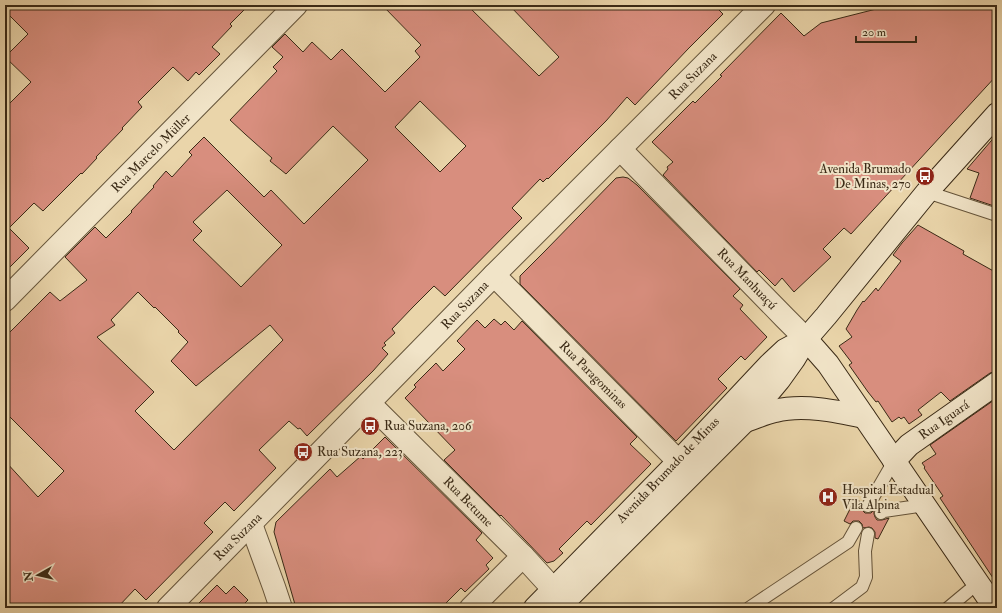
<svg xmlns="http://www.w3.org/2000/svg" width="1002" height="613" font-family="'IM FELL Double Pica',serif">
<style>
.building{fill:#d88e7e;stroke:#3a2a16;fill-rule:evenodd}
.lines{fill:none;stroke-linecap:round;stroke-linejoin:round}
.service-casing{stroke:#66553b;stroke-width:14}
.minor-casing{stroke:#66553b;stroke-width:24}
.secondary-casing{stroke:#3a2a16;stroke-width:24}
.service{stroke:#f1e4c8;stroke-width:12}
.minor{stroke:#f1e4c8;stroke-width:22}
.secondary{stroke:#f1e4c8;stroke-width:22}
.labels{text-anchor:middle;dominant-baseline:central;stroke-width:4;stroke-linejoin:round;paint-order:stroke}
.street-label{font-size:13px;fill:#3a2a16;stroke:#f1e4c8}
.poi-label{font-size:13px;fill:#3a2a16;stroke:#f1e4c8;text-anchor:start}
</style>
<rect width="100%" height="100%" fill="#ead5aa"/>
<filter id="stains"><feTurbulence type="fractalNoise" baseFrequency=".005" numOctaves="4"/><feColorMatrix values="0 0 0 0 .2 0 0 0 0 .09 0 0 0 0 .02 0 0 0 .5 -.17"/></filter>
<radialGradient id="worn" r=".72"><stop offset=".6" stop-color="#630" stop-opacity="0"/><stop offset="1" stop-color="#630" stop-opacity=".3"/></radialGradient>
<g class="building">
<path d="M5,5H249L230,24L232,26L212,47L220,54L199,75L196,72L188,81L173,67L138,102L142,107L122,128L123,129L96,157L97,158L82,174L81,173L43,211L34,203L9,228L29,248L5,272V108L31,82L5,57L28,34L5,11Z"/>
<path d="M382,5H467L539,76L559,57L509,5H714L723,14L688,49L635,105L627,97L606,121L548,179L547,178L543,182L540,179L512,208L522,218L445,296L434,286L413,307L392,329L395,333L384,343L386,345L382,348L388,354L373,371L307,436L300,428L298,429L289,421L259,450L276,468L234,511L225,502L204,523L213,532L146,600L135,589L117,608H10L5,603V461L38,497L64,471L5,412V337L50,292L60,301L87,280L65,257L95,227L106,238L132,212L131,211L154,187L153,186L166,171L172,177L192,155L189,152L204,137L264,197L271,190L304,224L368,160L333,126L286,174L270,161L272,158L245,134L230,120L277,71L273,67L283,57L272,47L285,34L303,52L312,42L331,60L342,49L385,92L420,57L415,51L421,45ZM420,101L466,146L440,172L395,127ZM227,190L282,245L241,287L193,240L202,231L193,222ZM138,292L154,308L155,307L179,331L178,332L188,342L171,361L196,386L270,325L283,340L174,450L135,411L154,392L97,337L115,325L111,320Z"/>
<path d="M892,5H997V75L851,234L844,228L823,249L831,257L794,292L782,278L775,286L759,270L757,272L663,175L668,169L667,167L673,162L652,142L693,101L695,103L722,76L720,75L781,13L804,36L821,23Z"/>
<path d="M997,134V207L970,198L979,173L967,169Z"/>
<path d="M623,177L628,178L637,185L740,289L733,296L743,305L740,309L767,337L745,360L741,356L718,379L727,388L676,441L520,284V276L544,252L616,178Z"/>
<path d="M918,225L964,251L963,254L997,273V371L990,373L950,401L941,392L918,410L922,415L909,424L904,417L901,419L899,417L892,422L878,401L876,402L868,392L849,365L852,363L839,346L852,337L846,329L857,310L863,301L864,302L876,288L878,291L901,261L893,255L902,243Z"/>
<path d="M494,319L501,325L505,321L514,330L522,321L637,437L630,444L651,464L591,525L587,521L559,549L563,553L554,561L547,563L501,515L500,516L444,460L455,450L405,398L416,387L414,385L436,363L443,371L465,349L457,341L477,320L485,328Z"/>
<path d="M997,398V584L940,498L943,496L924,468L925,467L922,463L936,454L930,445Z"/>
<path d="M385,437L482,533L476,540L493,558L486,565L489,569L465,592L461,588L441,608H296L274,532L276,522L330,469L337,477L361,456L363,459Z"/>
<path d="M855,499L861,502V509L865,513H871L874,510V514L875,517L877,520H882L889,518L878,539L875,538V532L872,528L869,527L863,528L862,524L859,521H853L850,524L844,521Z"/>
<path d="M217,585L226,594L234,586L248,600L240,608H194Z"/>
</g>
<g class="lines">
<g class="service-casing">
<g id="service">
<path d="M927,192L997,215"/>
<path d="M868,506L894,461"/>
<path d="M881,513L884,511L925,505"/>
<path d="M749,608L848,542L856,528"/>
<path d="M834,608L862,587L866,577L865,551L868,534"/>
<path d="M948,608L978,583"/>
</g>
</g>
<g class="minor-casing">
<g id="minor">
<path d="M620,149L785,318L806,339"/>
<path d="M494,275L691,474"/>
<path d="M5,300L296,5"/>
<path d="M369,403L523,556L565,602"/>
<path d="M251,524L274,587L281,608"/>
<path d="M168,608L494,275L764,5"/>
<path d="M471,608L523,556"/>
</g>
</g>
<g class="secondary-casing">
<g id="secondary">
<path d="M806,339L828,364L995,608"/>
<path d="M745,421C755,418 765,413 775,411C803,404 836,411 864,417"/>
<path d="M894,461L909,445L997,383"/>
<path d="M535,608L679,461L769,365L785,350L800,342"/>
<path d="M558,608L744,422L779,380L794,359L806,339L826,316L927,192L997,114"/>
</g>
</g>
<use href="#service" class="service"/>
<use href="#minor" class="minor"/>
<use href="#secondary" class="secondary"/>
</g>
<defs>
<g id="bus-disc" transform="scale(1)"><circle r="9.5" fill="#8f2418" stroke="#f1e4c8"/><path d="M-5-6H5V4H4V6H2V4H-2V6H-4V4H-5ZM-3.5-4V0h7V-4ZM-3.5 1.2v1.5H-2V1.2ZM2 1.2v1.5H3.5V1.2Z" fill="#fff"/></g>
<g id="hospital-disc" transform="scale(1)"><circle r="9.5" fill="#8f2418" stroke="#f1e4c8"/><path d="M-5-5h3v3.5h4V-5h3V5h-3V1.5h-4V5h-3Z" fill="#fff"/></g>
</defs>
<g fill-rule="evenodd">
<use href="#bus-disc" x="925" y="176"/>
<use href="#bus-disc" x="370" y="426"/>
<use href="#bus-disc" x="303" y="452"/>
<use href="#hospital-disc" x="828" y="497"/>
</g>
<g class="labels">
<g class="street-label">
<text transform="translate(693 76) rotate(-45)">Rua Suzana</text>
<text transform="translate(151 153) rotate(-45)">Rua Marcelo Müller</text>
<text transform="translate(747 279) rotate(46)">Rua Manhuaçú</text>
<text transform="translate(465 305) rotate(-46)">Rua Suzana</text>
<text transform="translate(593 375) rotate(45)">Rua Paragominas</text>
<text transform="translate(944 420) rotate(-35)">Rua Iguará</text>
<text transform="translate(668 470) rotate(-46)">Avenida Brumado de Minas</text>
<text transform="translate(468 502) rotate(45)">Rua Betume</text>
<text transform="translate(238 537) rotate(-45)">Rua Suzana</text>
</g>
<g class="poi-label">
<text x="911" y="169" text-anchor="end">Avenida Brumado<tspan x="911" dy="15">De Minas, 270</tspan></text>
<text x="384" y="426">Rua Suzana, 206</text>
<text x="317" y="452">Rua Suzana, 223</text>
<text x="842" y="490">Hospital Estadual<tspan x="842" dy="15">Vila Alpina</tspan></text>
</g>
</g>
<rect width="1002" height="613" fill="none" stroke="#ead5aa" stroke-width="20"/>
<rect x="6" y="6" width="990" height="601" fill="none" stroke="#3a2a16" stroke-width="2"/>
<rect x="10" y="10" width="982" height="593" fill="none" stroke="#3a2a16"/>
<g transform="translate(38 575) rotate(262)" stroke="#f1e4c8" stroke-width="3" paint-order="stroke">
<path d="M0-3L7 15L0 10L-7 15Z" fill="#3a2a16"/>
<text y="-6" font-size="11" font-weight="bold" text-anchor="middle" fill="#3a2a16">N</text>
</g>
<path d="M856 36v6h60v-6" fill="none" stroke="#3a2a16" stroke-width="2"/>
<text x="862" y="36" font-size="12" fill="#3a2a16" stroke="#f1e4c8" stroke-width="3" paint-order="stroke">20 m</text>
<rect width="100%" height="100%" filter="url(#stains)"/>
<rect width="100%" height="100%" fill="url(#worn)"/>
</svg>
